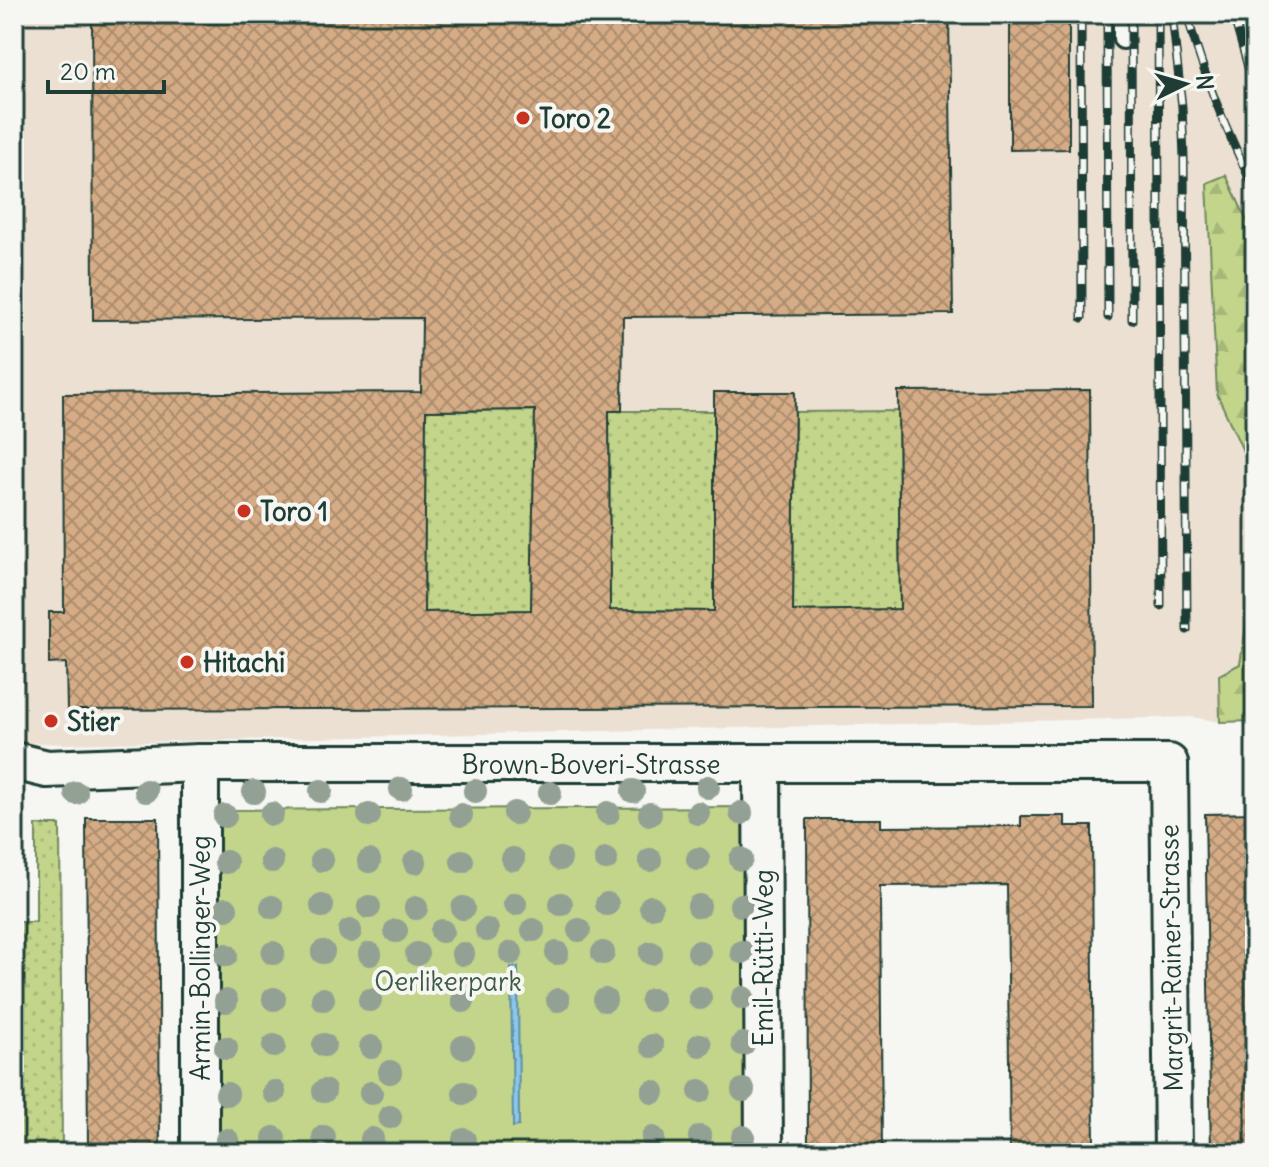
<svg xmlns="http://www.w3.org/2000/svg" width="1269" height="1167" font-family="Delius,sans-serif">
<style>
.built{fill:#ece0d2}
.grass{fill:url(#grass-dots);stroke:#70895f;stroke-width:2}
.forest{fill:url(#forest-firs);stroke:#70895f;stroke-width:2}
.green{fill:#c2d58a;stroke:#70895f;stroke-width:2}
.water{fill:url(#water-ripples);stroke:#608fa2;stroke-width:2}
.building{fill:url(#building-cross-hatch);stroke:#1f3d34;stroke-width:2;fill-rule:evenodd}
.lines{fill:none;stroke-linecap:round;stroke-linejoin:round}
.service-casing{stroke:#1f3d34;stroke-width:24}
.minor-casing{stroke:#1f3d34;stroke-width:42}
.service{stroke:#f6f6f2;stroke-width:18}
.minor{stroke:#f6f6f2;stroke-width:36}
.rail-casing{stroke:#1f3d34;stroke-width:9}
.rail{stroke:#f6f6f2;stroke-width:6;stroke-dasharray:18;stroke-linecap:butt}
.tree{fill:#92a193}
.poi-dot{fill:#c8321e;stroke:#f6f6f2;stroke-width:3}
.labels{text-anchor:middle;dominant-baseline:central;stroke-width:8;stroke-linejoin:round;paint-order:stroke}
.poi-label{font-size:26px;font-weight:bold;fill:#1f3d34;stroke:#f6f6f2;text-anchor:start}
.street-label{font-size:26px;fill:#1f3d34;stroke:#f6f6f2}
.park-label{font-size:26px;fill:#405b45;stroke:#f6f6f2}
</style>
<defs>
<pattern id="grass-dots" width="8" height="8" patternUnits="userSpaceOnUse" patternTransform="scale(2)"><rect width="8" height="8" fill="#c2d58a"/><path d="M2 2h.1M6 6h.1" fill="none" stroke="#a6b878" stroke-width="1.8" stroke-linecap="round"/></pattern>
<pattern id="forest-firs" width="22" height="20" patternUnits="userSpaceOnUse" patternTransform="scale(2)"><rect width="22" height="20" fill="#c2d58a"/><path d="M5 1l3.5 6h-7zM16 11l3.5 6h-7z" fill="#a6b878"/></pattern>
<pattern id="water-ripples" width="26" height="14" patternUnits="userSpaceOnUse" patternTransform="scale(2)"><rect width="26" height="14" fill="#8bc6eb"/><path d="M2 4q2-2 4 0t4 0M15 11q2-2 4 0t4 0" fill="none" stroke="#71a2bf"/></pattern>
<pattern id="building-cross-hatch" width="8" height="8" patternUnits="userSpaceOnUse" patternTransform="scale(2)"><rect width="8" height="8" fill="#d5ac86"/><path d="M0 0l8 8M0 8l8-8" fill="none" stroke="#ac8d6e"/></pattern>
</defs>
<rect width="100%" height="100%" fill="#f6f6f2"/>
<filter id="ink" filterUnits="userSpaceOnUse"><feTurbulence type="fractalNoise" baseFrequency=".0125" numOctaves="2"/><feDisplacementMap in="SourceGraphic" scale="16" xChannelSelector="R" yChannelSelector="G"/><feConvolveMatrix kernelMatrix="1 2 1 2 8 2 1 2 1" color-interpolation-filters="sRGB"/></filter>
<g filter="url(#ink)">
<path class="built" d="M14,14H1255V721L1220,722L1192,717L64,744L14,742Z"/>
<g class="grass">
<path d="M535,410L531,610L424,612L426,411Z"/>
<path d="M609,411H714V611L610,610Z"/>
<path d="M898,411L900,609L793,611L795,412Z"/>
<path d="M36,825H60L62,1153H14V922H36Z"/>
</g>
<g class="forest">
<path d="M1226,175L1255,238V492L1243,451L1217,394L1207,183Z"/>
<path d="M1255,569V721L1220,722L1219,675L1240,664Z"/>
</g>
<path class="green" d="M749,807L751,1153H216L215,810Z"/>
<path class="water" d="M511,967H518L519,1126L513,1127Z"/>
<g class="building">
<path d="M92,14H949L953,314L623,317L622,411H609L610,610L714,611V392H795L793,611L900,609L898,391L1090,390L1092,706L67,710L66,663L49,664V612H64L63,394L421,392L422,318L93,320ZM535,410L531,610L424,612L426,411Z"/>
<path d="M1010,14H1069V149L1010,150Z"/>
<path d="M1255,813V1153H1211L1205,814Z"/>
<path d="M1021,816H1065V826H1092L1094,1153H1010L1007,885L880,886L882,1153H808L807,819H881V827L1021,826Z"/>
<path d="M86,818H158L160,1153H88Z"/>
</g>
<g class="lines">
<g class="service-casing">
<path id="service" d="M1123,39V14"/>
</g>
<g class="minor-casing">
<g id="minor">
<path d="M14,761L47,769L200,763H1169L1173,1153"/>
<path d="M200,763V1153"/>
<path d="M762,764L764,1153"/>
</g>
</g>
<use href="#service" class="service"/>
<use href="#minor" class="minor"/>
<g class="rail-casing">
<g id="rail">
<path d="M1081,14L1082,318"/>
<path d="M1107,14L1108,317"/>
<path d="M1131,14L1132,320"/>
<path d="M1158,14L1161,606"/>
<path d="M1172,14L1182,107L1184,158L1187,630"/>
<path d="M1187,14C1203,76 1227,132 1255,190"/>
<path d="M1233,14L1255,92"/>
</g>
</g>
<use href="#rail" class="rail"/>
</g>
<g class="tree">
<circle cx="708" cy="787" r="12"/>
<circle cx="401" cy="789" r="12"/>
<circle cx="146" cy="791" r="12"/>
<circle cx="321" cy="791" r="12"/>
<circle cx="475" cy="791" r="12"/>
<circle cx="633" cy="791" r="12"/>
<circle cx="254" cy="792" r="12"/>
<circle cx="76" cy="793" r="12"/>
<circle cx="550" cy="793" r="12"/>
<circle cx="515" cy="813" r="12"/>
<circle cx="608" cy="813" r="12"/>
<circle cx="698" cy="813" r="12"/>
<circle cx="741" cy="813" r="12"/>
<circle cx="272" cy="814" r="12"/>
<circle cx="650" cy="814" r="12"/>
<circle cx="369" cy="815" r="12"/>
<circle cx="461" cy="815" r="12"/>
<circle cx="225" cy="816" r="12"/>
<circle cx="513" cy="859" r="12"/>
<circle cx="560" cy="859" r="12"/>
<circle cx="606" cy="859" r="12"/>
<circle cx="698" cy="859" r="12"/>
<circle cx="741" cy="859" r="12"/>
<circle cx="322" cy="860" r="12"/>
<circle cx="650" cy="860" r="12"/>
<circle cx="272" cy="861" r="12"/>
<circle cx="369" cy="861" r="12"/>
<circle cx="462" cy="861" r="12"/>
<circle cx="226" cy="862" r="12"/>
<circle cx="415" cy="862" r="12"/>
<circle cx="515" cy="904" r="12"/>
<circle cx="561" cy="904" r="12"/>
<circle cx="607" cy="904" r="12"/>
<circle cx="741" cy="905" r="12"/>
<circle cx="322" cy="906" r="12"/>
<circle cx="699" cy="906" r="12"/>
<circle cx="272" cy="907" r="12"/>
<circle cx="369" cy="907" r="12"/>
<circle cx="651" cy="907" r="12"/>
<circle cx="416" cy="908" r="12"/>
<circle cx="463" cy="908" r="12"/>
<circle cx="226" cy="909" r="12"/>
<circle cx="487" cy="930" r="12"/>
<circle cx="533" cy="930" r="12"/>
<circle cx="579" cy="930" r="12"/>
<circle cx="350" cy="931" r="12"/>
<circle cx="396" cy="931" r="12"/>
<circle cx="442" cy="931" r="12"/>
<circle cx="323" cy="952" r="12"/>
<circle cx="699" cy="952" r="12"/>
<circle cx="742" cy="952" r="12"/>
<circle cx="273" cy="953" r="12"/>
<circle cx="511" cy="953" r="12"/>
<circle cx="557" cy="953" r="12"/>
<circle cx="603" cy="953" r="12"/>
<circle cx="651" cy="953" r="12"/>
<circle cx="370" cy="954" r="12"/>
<circle cx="417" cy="954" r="12"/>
<circle cx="463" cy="954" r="12"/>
<circle cx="226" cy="955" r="12"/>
<circle cx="700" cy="998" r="12"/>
<circle cx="743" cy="998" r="12"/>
<circle cx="274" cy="999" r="12"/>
<circle cx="323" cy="999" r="12"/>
<circle cx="370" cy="1000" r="12"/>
<circle cx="558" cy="1000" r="12"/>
<circle cx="605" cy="1000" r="12"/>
<circle cx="652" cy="1000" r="12"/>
<circle cx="226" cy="1001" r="12"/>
<circle cx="463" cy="1001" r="12"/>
<circle cx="743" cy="1044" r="12"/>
<circle cx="324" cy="1045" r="12"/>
<circle cx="700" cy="1045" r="12"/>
<circle cx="274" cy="1046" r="12"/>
<circle cx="652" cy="1046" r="12"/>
<circle cx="371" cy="1047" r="12"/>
<circle cx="463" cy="1047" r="12"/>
<circle cx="226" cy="1048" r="12"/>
<circle cx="390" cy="1072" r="12"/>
<circle cx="743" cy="1090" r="12"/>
<circle cx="324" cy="1091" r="12"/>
<circle cx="700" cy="1091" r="12"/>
<circle cx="274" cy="1092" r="12"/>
<circle cx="653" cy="1092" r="12"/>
<circle cx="371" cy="1093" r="12"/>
<circle cx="464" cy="1093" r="12"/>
<circle cx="227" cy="1094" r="12"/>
<circle cx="390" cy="1117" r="12"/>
<circle cx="324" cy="1137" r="12"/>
<circle cx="700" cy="1137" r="12"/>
<circle cx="743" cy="1137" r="12"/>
<circle cx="274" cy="1138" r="12"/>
<circle cx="653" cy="1138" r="12"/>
<circle cx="372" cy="1139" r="12"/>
<circle cx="227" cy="1140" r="12"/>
<circle cx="464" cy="1140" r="12"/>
</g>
</g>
<g class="poi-dot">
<circle cx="523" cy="118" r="8"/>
<circle cx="244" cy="511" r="8"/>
<circle cx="187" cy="662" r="8"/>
<circle cx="51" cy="721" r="8"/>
</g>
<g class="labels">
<g class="poi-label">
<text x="539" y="118">Toro 2</text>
<text x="260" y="511">Toro 1</text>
<text x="203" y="662">Hitachi</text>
<text x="67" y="721">Stier</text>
</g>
<g class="street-label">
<text x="591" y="764">Brown-Boveri-Strasse</text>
<text transform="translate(200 958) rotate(-90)">Armin-Bollinger-Weg</text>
<text transform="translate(763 958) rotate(-90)">Emil-Rütti-Weg</text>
<text transform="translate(1171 958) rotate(-91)">Margrit-Rainer-Strasse</text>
</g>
<g class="park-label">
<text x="448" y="981">Oerlikerpark</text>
</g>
</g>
<rect width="1269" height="1167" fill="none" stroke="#f6f6f2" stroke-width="48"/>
<rect x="24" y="24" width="1221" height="1119" fill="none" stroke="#1f3d34" stroke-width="3" filter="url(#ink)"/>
<g transform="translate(1185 84) rotate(85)" stroke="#f6f6f2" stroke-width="6" paint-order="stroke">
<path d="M0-6L14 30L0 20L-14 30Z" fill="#1f3d34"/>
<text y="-12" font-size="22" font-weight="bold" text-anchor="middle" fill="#1f3d34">N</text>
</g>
<path d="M48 80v12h116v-12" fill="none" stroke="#1f3d34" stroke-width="4"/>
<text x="60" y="80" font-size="24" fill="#1f3d34" stroke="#f6f6f2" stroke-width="6" paint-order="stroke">20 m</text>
</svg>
